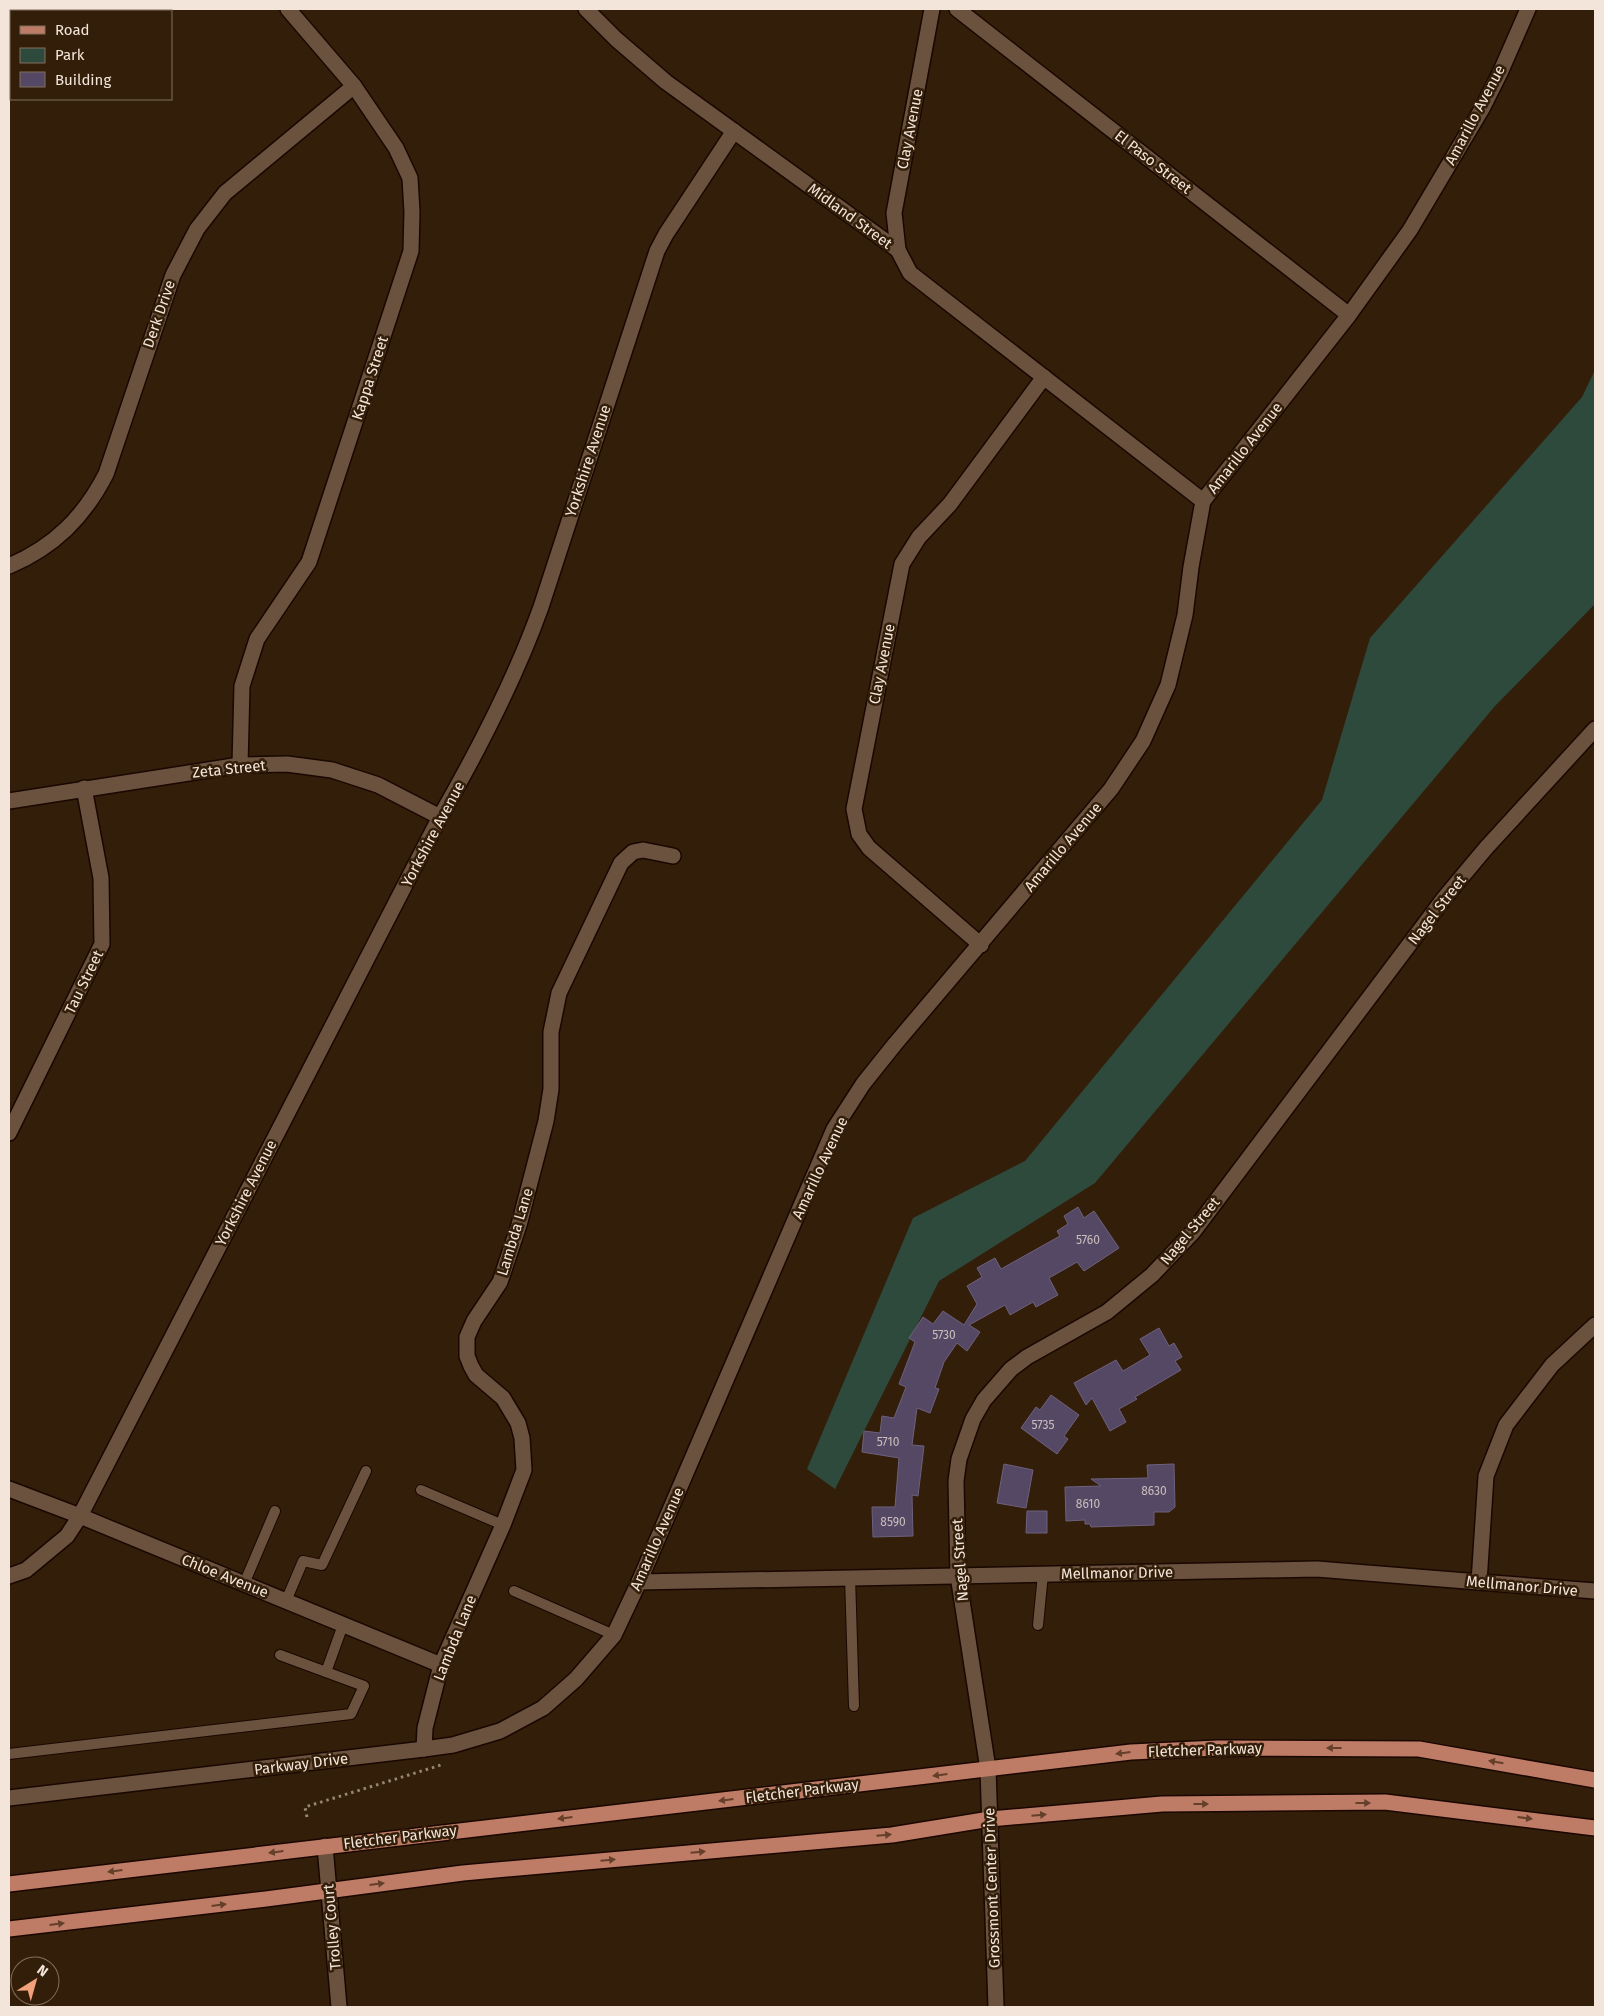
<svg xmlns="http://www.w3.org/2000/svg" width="1604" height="2016" font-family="'Fira Sans',sans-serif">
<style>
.green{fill:#2e4a3c}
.building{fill:#554865;stroke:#6d617d}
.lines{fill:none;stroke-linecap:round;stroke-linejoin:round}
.lane-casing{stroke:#1a0700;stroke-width:12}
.street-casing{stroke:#1a0700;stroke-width:18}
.secondary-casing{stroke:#1a0700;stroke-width:18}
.primary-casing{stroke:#1a0700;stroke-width:18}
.path{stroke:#978676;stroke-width:3;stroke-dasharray:2.5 4;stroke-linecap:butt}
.lane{stroke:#6a523e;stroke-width:10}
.street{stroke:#6a523e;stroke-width:15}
.secondary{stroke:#6a523e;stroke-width:15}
.primary{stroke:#be7b65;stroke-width:15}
.oneway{fill:#643f2a}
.labels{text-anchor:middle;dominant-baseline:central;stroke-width:5;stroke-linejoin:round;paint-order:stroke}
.number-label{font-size:12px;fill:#ccbebc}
.street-label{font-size:15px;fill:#f3e5d9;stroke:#331e0a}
</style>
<rect width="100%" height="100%" fill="#331e0a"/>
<path class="green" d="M1595,370V604L1495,706L1095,1183L939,1281L835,1489L807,1469L913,1218L1025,1161L1322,800L1370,638L1582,397Z"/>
<g class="building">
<path d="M1078,1207L1084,1218L1094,1211L1119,1248L1084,1271L1077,1262L1049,1278L1058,1295L1036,1307L1033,1302L1010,1315L1005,1305L969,1325L980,1332L967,1351L957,1343L944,1362L935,1388L939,1389L930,1413L917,1408L912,1445L924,1446L918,1496L912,1495L913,1536L873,1537L872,1507H895L899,1458L862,1452L864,1431L880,1433L882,1416L894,1418L906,1387L899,1384L915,1342L909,1338L923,1317L933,1324L943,1311L964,1325L977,1304L967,1286L982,1277L977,1268L995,1258L1001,1269L1060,1236L1057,1231L1068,1224L1064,1216Z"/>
<path d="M1159,1328L1169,1346L1174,1343L1182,1357L1175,1361L1181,1370L1135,1397L1137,1399L1119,1409L1126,1422L1110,1431L1092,1398L1086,1405L1074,1383L1116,1360L1123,1371L1150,1355L1140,1339Z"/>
<path d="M1051,1395L1079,1415L1064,1436L1068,1439L1057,1454L1021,1428L1036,1407L1040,1410Z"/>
<path d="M1004,1464L1033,1470L1026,1508L997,1503Z"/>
<path d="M1174,1464L1175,1507L1169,1512H1154V1525L1091,1527L1090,1524H1085V1520L1066,1521L1065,1487L1101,1486L1091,1479L1148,1478L1147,1465Z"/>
<path d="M1027,1511H1047V1533H1026Z"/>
</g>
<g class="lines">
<g class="lane-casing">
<g id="lane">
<path d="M421,1490L503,1525"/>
<path d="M850,1577L854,1706"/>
<path d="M244,1584L275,1511"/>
<path d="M514,1591L614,1635"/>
<path d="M286,1601L303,1561L322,1565L366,1471"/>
<path d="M1038,1625L1043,1574"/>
<path d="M280,1655L326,1672"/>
<path d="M9,1754L351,1714L364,1686L326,1672L343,1625"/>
</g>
</g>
<g class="street-casing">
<g id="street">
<path d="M586,9L616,39L666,82L898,250L910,273L1203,501"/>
<path d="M957,9L1349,315"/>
<path d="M57,11L59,9"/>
<path d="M9,76L11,72"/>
<path d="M898,250L894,213L932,9"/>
<path d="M9,566C54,547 84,517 106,474L173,275L197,229L225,193L354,86"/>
<path d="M240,765L242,686L257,639L309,562L411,251L412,212L410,178L396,148L354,86L288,9"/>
<path d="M9,801L240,765L287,764L332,770L378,785L440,817"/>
<path d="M981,945L869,848L859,834L854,809L902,564L919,537L950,504L1044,377"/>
<path d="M9,1133L102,944L101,878L84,788"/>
<path d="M9,1489L80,1516L441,1665"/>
<path d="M9,1576L26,1570L67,1536L80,1516L440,817C479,749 515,680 541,607L657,251L666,234L734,131"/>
<path d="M639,1582L834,1129L863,1084L895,1044L1111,789L1143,741L1168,685L1185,615L1191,567L1203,501L1349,315L1410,230L1483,107L1500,73L1528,9"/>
<path d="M1479,1582L1595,1591"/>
<path d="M424,1749L425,1728L441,1665L503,1525L524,1470L522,1438L518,1423L503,1398L476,1375L471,1366L467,1356V1337L474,1321L500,1282L519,1225L546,1121L551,1089V1032L559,993L621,863L633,852L643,850L673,856"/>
<path d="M325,1846L339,2007"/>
</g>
</g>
<g class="secondary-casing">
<g id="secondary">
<path d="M9,1798L424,1749L453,1745L500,1731L543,1708L576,1679L614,1635L639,1582L1317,1569L1479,1582L1486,1476L1506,1425L1552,1365L1595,1325"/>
<path d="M996,2007L988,1769L958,1575L956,1481L959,1459L973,1419L984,1400L1011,1369L1027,1357L1107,1312L1152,1275L1193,1232L1445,897L1486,848L1595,729"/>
</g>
</g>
<g class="primary-casing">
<g id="primary">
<path d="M9,1884L1131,1752L1218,1748L1419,1749L1595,1780"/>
<path d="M9,1929L266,1899L463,1873L892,1835L990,1819L1162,1804L1385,1802L1595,1828"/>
</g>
</g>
<path class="path" d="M307,1817L305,1807L441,1765"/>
<use href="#lane" class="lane"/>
<use href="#street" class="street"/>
<use href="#secondary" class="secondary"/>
<use href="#primary" class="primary"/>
</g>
<defs><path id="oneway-solid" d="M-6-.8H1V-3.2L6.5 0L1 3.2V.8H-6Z" transform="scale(1.25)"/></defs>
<g class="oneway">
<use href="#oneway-solid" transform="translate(1334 1748) rotate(-180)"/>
<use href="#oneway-solid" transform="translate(1123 1753) rotate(173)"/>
<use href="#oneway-solid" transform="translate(1496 1762) rotate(-170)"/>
<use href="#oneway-solid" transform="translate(940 1775) rotate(173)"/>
<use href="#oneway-solid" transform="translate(726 1800) rotate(173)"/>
<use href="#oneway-solid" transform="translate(1363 1803)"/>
<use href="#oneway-solid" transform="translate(1201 1804)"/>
<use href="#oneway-solid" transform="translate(1039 1815) rotate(-5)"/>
<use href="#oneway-solid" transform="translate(565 1818) rotate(173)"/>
<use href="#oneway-solid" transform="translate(1525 1818) rotate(7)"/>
<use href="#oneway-solid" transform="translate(884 1835) rotate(-5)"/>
<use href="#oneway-solid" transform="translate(276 1852) rotate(173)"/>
<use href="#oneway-solid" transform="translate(698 1852) rotate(-5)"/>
<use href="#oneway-solid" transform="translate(608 1860) rotate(-5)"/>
<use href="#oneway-solid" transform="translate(115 1871) rotate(173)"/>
<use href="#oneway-solid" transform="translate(377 1884) rotate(-7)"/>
<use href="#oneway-solid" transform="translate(219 1905) rotate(-7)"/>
<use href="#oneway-solid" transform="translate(57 1924) rotate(-7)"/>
</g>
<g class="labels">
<g class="number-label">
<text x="1088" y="1240">5760</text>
<text x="944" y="1335">5730</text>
<text x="1043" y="1425">5735</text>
<text x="888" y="1442">5710</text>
<text x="1154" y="1491">8630</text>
<text x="1088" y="1504">8610</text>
<text x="893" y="1522">8590</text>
</g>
<g class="street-label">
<text transform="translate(1475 115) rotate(-62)">Amarillo Avenue</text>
<text transform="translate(910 129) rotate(-79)">Clay Avenue</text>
<text transform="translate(1153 162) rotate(38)">El Paso Street</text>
<text transform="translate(850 216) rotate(36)">Midland Street</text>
<text transform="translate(159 314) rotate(-71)">Derk Drive</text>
<text transform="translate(370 378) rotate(-72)">Kappa Street</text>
<text transform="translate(1245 448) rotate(-52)">Amarillo Avenue</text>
<text transform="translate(588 461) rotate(-72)">Yorkshire Avenue</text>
<text transform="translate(882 664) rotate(-79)">Clay Avenue</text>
<text transform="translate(229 769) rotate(-6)">Zeta Street</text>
<text transform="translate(433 834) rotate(-62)">Yorkshire Avenue</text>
<text transform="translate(1063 847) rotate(-50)">Amarillo Avenue</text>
<text transform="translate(1437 910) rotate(-52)">Nagel Street</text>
<text transform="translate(84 982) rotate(-64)">Tau Street</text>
<text transform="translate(820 1168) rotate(-65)">Amarillo Avenue</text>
<text transform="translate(246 1193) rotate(-63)">Yorkshire Avenue</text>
<text transform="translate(1190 1231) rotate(-50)">Nagel Street</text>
<text transform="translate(515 1232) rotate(-73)">Lambda Lane</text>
<text transform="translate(657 1539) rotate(-66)">Amarillo Avenue</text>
<text transform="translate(960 1560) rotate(-94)">Nagel Street</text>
<text transform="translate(1117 1573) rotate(-1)">Mellmanor Drive</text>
<text transform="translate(225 1576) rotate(22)">Chloe Avenue</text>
<text transform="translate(1522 1586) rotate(5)">Mellmanor Drive</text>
<text transform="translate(455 1638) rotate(-68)">Lambda Lane</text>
<text transform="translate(1205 1750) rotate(-2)">Fletcher Parkway</text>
<text transform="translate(301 1764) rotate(-7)">Parkway Drive</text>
<text transform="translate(802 1791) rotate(-7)">Fletcher Parkway</text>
<text transform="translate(400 1837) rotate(-7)">Fletcher Parkway</text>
<text transform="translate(992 1888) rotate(-92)">Grossmont Center Drive</text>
<text transform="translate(332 1927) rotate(-95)">Trolley Court</text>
</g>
</g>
<rect width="1604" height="2016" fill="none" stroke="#f3e5d9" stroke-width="20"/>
<rect x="10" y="10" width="162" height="90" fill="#331e0a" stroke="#806e5d"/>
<rect x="20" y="26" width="25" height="8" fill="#be7b65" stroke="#806e5d"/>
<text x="55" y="35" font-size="15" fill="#f3e5d9">Road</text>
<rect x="20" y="48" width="25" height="15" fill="#2e4a3c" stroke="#806e5d"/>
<text x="55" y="60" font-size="15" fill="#f3e5d9">Park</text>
<rect x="20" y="72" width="25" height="15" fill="#554865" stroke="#806e5d"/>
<text x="55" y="85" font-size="15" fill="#f3e5d9">Building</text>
<g transform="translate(35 1981) rotate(37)"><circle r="24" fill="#331e0a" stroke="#806e5d"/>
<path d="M0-4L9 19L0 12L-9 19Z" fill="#f1a27b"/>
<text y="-8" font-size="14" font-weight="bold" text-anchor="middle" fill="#f3e5d9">N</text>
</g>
</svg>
